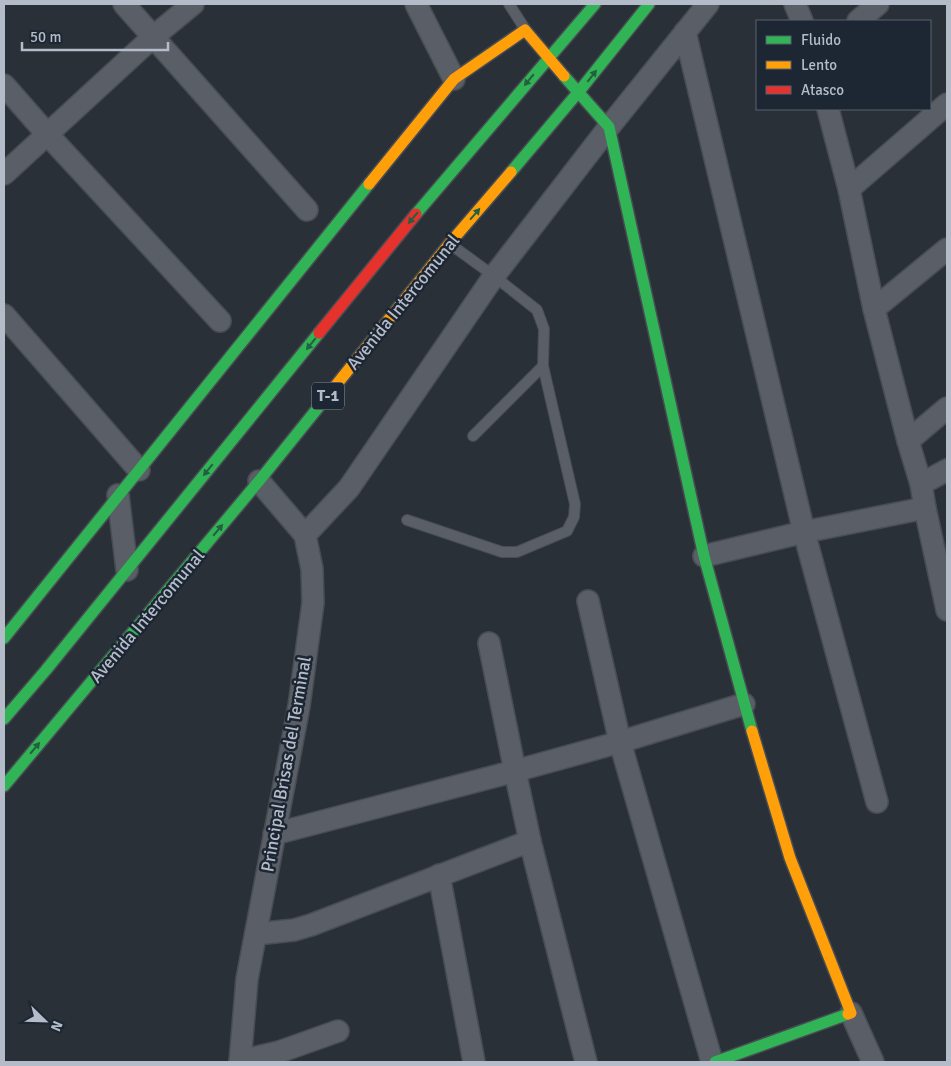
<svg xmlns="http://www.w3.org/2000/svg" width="951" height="1066" font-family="Signika,sans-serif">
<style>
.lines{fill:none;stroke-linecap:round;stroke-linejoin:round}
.lane-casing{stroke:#484c53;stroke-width:12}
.street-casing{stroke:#484c53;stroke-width:24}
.fast-casing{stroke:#484c53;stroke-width:14}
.slow-casing{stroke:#484c53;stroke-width:14}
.jam-casing{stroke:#484c53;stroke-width:14}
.lane{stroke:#5a5e66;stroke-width:10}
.street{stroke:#5a5e66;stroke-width:21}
.fast{stroke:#30b455;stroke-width:11}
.slow{stroke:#ff9f0a;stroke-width:11}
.jam{stroke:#e5322d;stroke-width:11}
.oneway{fill:#255f41}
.labels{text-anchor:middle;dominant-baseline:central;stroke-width:5;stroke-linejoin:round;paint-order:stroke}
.shield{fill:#1d2633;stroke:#878f9c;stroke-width:1}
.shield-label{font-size:16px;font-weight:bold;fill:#b4bcc9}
.street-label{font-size:18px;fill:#b4bcc9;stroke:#1d2633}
</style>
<rect width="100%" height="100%" fill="#2a3038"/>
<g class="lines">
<g class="lane-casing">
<g id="lane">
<path d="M509,4L525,29"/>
<path d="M473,436L543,366"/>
<path d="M407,520L502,552H517L567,531L574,517L575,504L543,366L544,329L537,310L494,276L450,244"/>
</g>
</g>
<g class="street-casing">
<g id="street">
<path d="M124,4L307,210"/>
<path d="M416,4L454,79"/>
<path d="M795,4L802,21"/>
<path d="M858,21L878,4"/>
<path d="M685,32L804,532L877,802"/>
<path d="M4,85L47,134L220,321"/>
<path d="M828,109L849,189L874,309L908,441L921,484L925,508L947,610"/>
<path d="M4,174L153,37L193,4"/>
<path d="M849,189L947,104"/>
<path d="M874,309L947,249"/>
<path d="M4,315L139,470"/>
<path d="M908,441L947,408"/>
<path d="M921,484L947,470"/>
<path d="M118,495L127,570"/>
<path d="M305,535L349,488L494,276L609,127L708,4"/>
<path d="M704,556L804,532L925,508"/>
<path d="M588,601L620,742L712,1062"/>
<path d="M489,643L515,771L530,841L586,1062"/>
<path d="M274,834L515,771L620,742L744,704"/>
<path d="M439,875L474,1062"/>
<path d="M256,934L294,930L311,925L530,841"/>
<path d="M851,1013L873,1062"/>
<path d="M240,1061L279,1052L338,1031"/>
<path d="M240,1062L247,979L299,706L313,603L312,569L305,535L259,481"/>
</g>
</g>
<g class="fast-casing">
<g id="fast">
<path d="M564,76L609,127L704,556L752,731"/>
<path d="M511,172L581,89L649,4"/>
<path d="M416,214L595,4"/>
<path d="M4,638L369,184"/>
<path d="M4,719L46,670L319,333"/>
<path d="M4,786L259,481L329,394"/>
<path d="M715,1062L848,1014"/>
</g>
</g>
<g class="slow-casing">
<g id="slow">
<path d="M369,184L454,79L525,30L564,76"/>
<path d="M329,394L450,243L511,172"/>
<path d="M752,731L790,858L851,1013L848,1014"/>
</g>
</g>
<g class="jam-casing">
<path id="jam" d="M319,333L416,214"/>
</g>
<use href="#lane" class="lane"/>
<use href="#street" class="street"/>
<use href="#fast" class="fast"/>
<use href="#slow" class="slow"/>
<use href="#jam" class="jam"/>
</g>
<defs><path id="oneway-solid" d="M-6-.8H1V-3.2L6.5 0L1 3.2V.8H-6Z" transform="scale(1.25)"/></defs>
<g class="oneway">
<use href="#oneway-solid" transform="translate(592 76) rotate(-52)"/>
<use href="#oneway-solid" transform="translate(529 80) rotate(130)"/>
<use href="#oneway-solid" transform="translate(475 214) rotate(-49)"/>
<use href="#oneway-solid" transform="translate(413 218) rotate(130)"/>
<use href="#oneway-solid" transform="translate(311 344) rotate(129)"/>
<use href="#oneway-solid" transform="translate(208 470) rotate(129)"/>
<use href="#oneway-solid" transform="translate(218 530) rotate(-50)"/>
<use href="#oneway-solid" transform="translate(35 748) rotate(-50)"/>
</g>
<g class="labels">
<rect class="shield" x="312" y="382.5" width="32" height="27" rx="4"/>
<g class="shield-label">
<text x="328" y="396">T-1</text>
</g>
<g class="street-label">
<text transform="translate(403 302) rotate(-51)">Avenida Intercomunal</text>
<text transform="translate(147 616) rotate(-50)">Avenida Intercomunal</text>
<text transform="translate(286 764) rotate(-80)">Principal Brisas del Terminal</text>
</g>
</g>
<rect width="951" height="1066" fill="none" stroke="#b4bcc9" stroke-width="10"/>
<rect x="756" y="20" width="175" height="90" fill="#1d2633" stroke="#59626f"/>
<rect x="766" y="36" width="25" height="8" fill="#30b455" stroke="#59626f"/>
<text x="801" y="45" font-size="15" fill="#b4bcc9">Fluido</text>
<rect x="766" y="61" width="25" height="8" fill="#ff9f0a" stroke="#59626f"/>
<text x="801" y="70" font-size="15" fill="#b4bcc9">Lento</text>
<rect x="766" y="86" width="25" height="8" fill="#e5322d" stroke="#59626f"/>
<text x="801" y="95" font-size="15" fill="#b4bcc9">Atasco</text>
<g transform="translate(45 1021) rotate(113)" stroke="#1d2633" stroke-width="4" paint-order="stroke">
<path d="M0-4L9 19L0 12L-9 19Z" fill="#b4bcc9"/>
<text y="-8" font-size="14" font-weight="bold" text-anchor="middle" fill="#b4bcc9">N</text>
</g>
<path d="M22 42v8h146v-8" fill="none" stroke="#b4bcc9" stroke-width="2.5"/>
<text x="30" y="42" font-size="15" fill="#b4bcc9" stroke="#1d2633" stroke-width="4" paint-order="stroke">50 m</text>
</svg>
